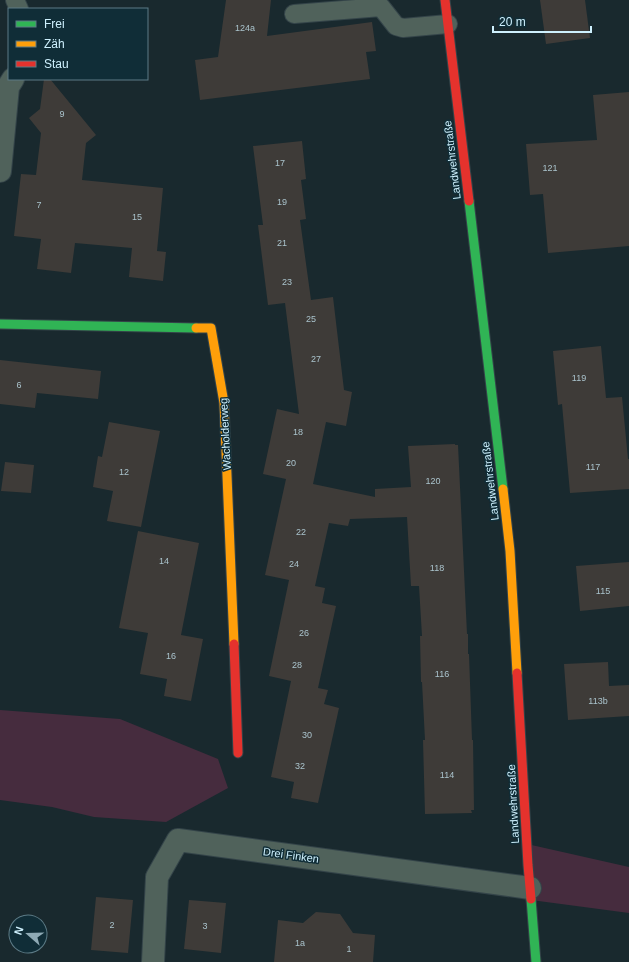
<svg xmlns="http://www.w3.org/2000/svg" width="629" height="962" font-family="Helvetica,sans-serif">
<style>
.green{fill:#462c3e}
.building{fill:#3e3b38}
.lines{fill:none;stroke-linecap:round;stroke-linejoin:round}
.lane-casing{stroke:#344449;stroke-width:20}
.street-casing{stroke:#344449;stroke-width:24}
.fast-casing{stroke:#344449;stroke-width:11}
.slow-casing{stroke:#344449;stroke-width:11}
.jam-casing{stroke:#344449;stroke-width:11}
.lane{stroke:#50625b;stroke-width:18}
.street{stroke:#50625b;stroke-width:22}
.fast{stroke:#30b455;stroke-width:9}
.slow{stroke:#ff9f0a;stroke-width:9}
.jam{stroke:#e5322d;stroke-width:9}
.labels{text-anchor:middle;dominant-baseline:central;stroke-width:3;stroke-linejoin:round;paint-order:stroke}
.number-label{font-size:9px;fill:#aac3cc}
.street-label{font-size:11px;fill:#cef0fd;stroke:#102d37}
</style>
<rect width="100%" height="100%" fill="#19292e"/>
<g class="green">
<path d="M0,710L120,719L218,759L228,788L166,822L94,817L52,807L0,800Z"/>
<path d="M527,844L629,867V913L531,900Z"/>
</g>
<g class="building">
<path d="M226,0H271L267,36L372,22L376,51L366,52L370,79L200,100L195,60L218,57Z"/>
<path d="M540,0H585L590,38L546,44Z"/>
<path d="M44,79H50L96,135L86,143L82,180L163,188L157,251L166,252L163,281L129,277L132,248L75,243L71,273L37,269L41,239L14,236L21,174L36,175L41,133L29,118L40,109Z"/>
<path d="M629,92V246L548,253L543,194L530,195L526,144L597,140L593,95Z"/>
<path d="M302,141L306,179L301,180L306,219L300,220L311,300L333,297L344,390L352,392L346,426L326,422L313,484L375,497V489L411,487L408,446L455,444V445H458L467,634H468V654H469L472,740H473L474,810H471L472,813L425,814L423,740H425L422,682H421L420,636H422L419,586H411L407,517L350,519L348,526L329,523L315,586L325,588L322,603L336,606L318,688L328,690L324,704L339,708L318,803L291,798L294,782L271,777L291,681L269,676L289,580L265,575L286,479L263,474L277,409L299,414L285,303L268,305L258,225H263L253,146Z"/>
<path d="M601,346L606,398L622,397L628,459H629V489L570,493L562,404L558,405L553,351Z"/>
<path d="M0,360L101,371L98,399L37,393L35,408L0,404Z"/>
<path d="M109,422L160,431L141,527L107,521L113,491L93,487L98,456L102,457Z"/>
<path d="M5,462L34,465L31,493L1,491Z"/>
<path d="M138,531L199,543L181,635L203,639L191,701L164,696L167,679L140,674L148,633L119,628Z"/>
<path d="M629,562V606L580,611L576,566Z"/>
<path d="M608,662L609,686L629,685V716L568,720L564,664Z"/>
<path d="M96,897L133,900L128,953L91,950Z"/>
<path d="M189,900L226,903L221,953L184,949Z"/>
<path d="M316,912L340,914L353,933L375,935L373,962H274L278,920L303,923Z"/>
</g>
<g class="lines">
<g class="lane-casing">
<g id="lane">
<path d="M15,0L19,9"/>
<path d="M294,14L381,7L396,26L403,28L448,24"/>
</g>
</g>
<g class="street-casing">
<g id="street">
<path d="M0,171L8,87L13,79"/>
<path d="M153,962L157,877L178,840L530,888"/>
</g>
</g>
<g class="fast-casing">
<g id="fast">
<path d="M469,201L503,489"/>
<path d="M0,324L196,328"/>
<path d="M531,899L536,962"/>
</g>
</g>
<g class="slow-casing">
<g id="slow">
<path d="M196,328H211L224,403L234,644"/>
<path d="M503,489L510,551L517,673"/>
</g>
</g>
<g class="jam-casing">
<g id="jam">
<path d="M445,0L469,201"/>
<path d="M234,644L238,753"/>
<path d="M517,673L528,865L531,899"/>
</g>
</g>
<use href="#lane" class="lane"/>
<use href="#street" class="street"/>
<use href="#fast" class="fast"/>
<use href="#slow" class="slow"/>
<use href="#jam" class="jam"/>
</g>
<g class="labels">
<g class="number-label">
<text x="245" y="28">124a</text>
<text x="62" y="114">9</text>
<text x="280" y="163">17</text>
<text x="550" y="168">121</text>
<text x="282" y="202">19</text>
<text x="39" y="205">7</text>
<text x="137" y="217">15</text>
<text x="282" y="243">21</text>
<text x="287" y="282">23</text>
<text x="311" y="319">25</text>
<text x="316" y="359">27</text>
<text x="579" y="378">119</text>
<text x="19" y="385">6</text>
<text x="298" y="432">18</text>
<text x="291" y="463">20</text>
<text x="593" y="467">117</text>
<text x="124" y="472">12</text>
<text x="433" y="481">120</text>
<text x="301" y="532">22</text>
<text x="164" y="561">14</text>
<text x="294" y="564">24</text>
<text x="437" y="568">118</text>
<text x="603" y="591">115</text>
<text x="304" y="633">26</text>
<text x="171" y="656">16</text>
<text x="297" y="665">28</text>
<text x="442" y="674">116</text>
<text x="598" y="701">113b</text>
<text x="307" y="735">30</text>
<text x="300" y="766">32</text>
<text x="447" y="775">114</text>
<text x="112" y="925">2</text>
<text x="205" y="926">3</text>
<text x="300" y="943">1a</text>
<text x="349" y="949">1</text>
</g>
<g class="street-label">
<text transform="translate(452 160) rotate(-97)">Landwehrstraße</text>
<text transform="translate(225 434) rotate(-93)">Wacholderweg</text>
<text transform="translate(490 481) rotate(-97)">Landwehrstraße</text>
<text transform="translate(513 804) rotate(-93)">Landwehrstraße</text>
<text transform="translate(291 855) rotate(8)">Drei Finken</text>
</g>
</g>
<rect x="8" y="8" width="140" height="72" fill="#102d37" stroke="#5c7b86"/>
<rect x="16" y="21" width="20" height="6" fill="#30b455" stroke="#5c7b86"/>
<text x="44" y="28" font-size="12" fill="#cef0fd">Frei</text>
<rect x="16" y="41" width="20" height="6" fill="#ff9f0a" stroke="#5c7b86"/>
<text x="44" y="48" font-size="12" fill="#cef0fd">Zäh</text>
<rect x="16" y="61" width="20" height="6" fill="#e5322d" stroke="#5c7b86"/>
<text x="44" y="68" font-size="12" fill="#cef0fd">Stau</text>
<g transform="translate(28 934) rotate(290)"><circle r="19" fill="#102d37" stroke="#5c7b86"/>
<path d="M0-3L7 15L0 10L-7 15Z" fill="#8faab5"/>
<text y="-6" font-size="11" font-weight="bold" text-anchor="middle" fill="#cef0fd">N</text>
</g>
<path d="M493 26v6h98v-6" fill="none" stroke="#cef0fd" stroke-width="2"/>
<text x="499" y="26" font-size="12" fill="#cef0fd" stroke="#102d37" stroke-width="3" paint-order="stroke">20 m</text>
</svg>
